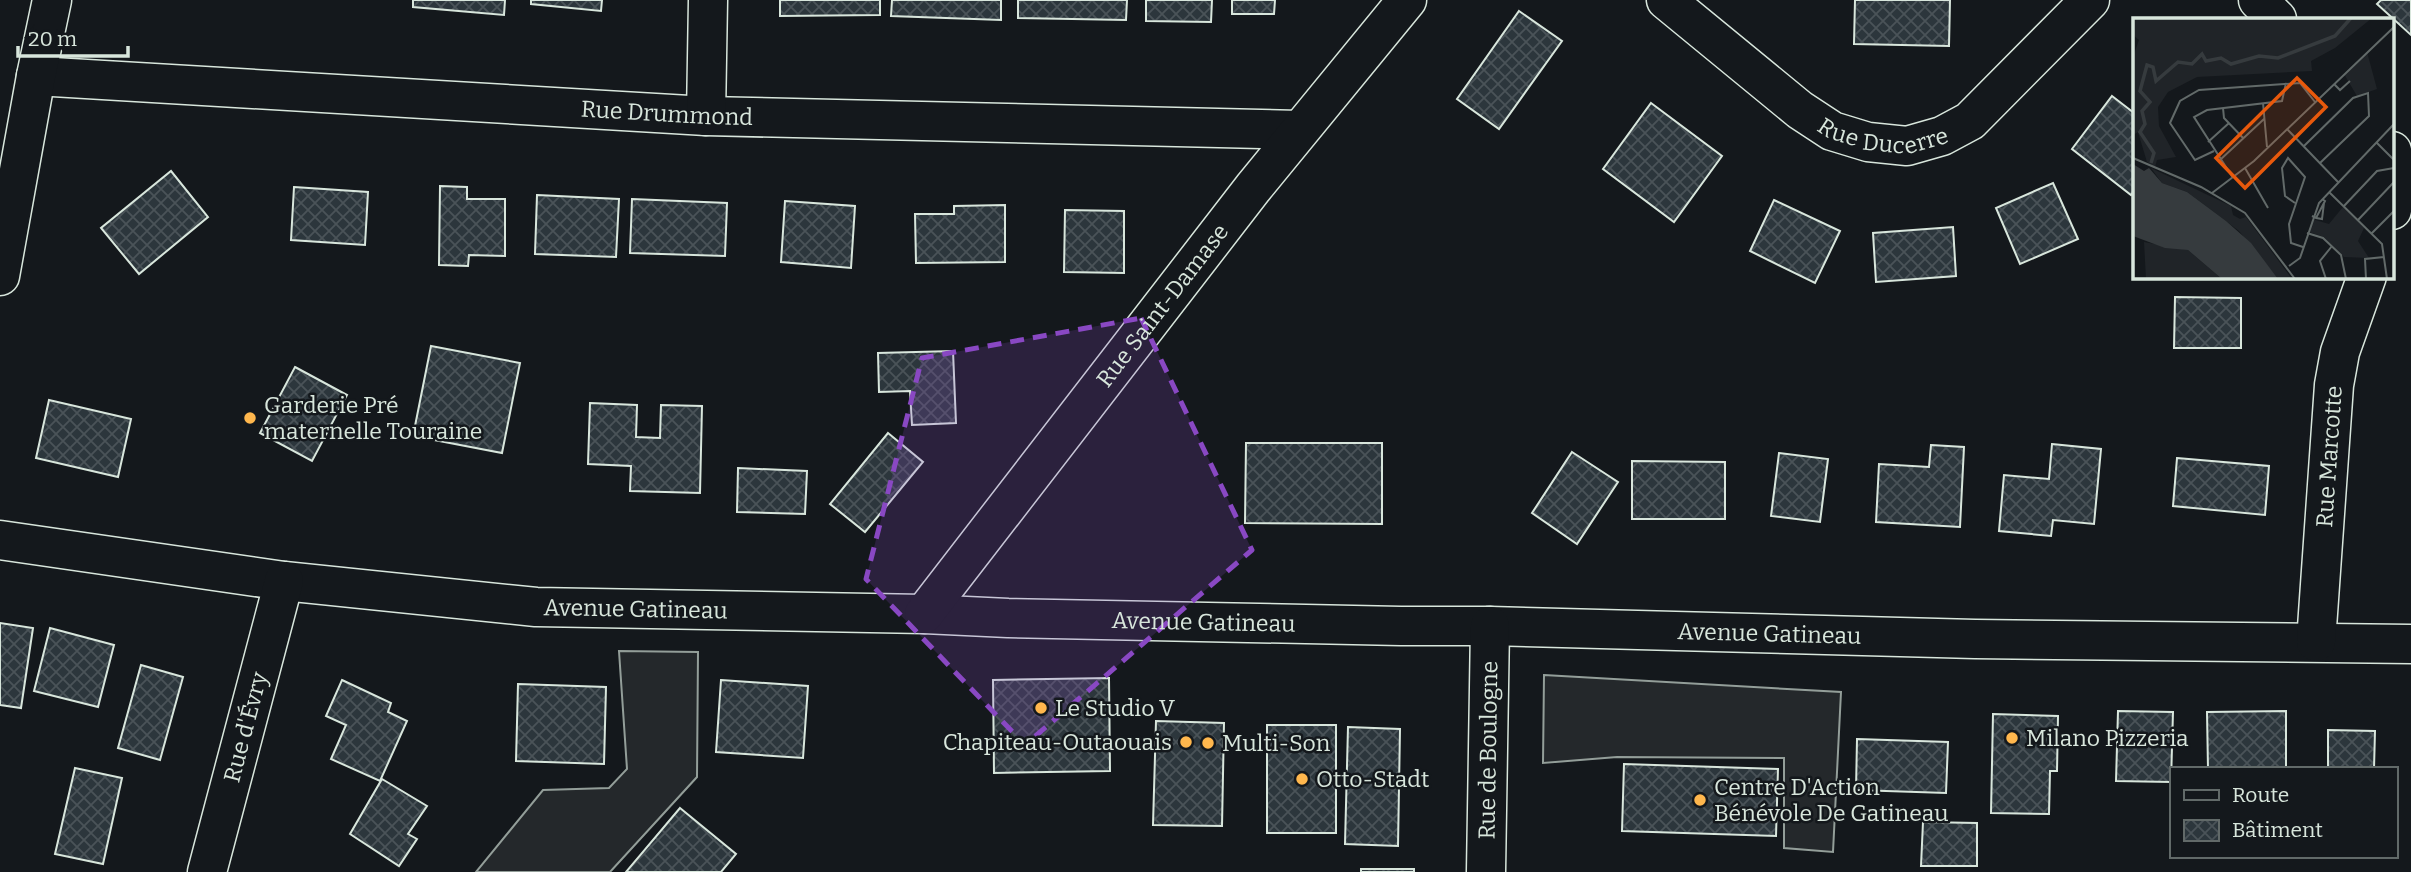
<svg xmlns="http://www.w3.org/2000/svg" width="2411" height="872" font-family="Bitter,serif">
<style>
.parking{fill:#24282b;stroke:#939e99;stroke-width:2}
.building{fill:url(#building-cross-hatch);stroke:#d8e6dc;stroke-width:2}
.lines{fill:none;stroke-linecap:round;stroke-linejoin:round}
.minor-casing{stroke:#d8e6dc;stroke-width:41}
.minor{stroke:#14181c;stroke-width:38}
.marked{fill:#8948c3;fill-opacity:0.2;stroke:#8948c3;stroke-width:5;stroke-dasharray:14 9;stroke-linejoin:round}
.poi-dot{fill:#ffb74d;stroke:#14181c;stroke-width:2.5}
.labels{text-anchor:middle;dominant-baseline:central;stroke-width:5;stroke-linejoin:round;paint-order:stroke}
.street-label{font-size:23px;fill:#d8e6dc;stroke:#14181c}
.poi-label{font-size:23px;fill:#d8e6dc;stroke:#14181c;text-anchor:start}
.inset-river{fill:none;stroke:#363b3e;stroke-width:3.5}
.inset-road{fill:none;stroke:#626a69;stroke-width:2}
.view{fill:#e8590c;fill-opacity:0.15;stroke:#e8590c;stroke-width:3.5}
.inset-edge{fill:none;stroke:#d8e6dc;stroke-width:3.5}
</style>
<defs>
<pattern id="building-cross-hatch" width="8" height="8" patternUnits="userSpaceOnUse" patternTransform="scale(1.75)"><rect width="8" height="8" fill="#2c363c"/><path d="M0 0l8 8M0 8l8-8" fill="none" stroke="#4a5358"/></pattern>
</defs>
<rect width="100%" height="100%" fill="#14181c"/>
<g class="parking">
<path d="M619,651L698,652L697,777L610,872H476L543,790L609,788L627,769Z"/>
<path d="M1544,675L1841,692L1833,852L1784,848V758L1617,757L1543,763Z"/>
</g>
<g class="building">
<path d="M413,0H505L504,15L413,7Z"/>
<path d="M531,0H602L601,11L531,4Z"/>
<path d="M780,0H880V15L780,16Z"/>
<path d="M892,0H1001V20L891,16Z"/>
<path d="M1018,0H1127L1126,20L1018,18Z"/>
<path d="M1146,0H1212L1211,22L1146,21Z"/>
<path d="M1232,0H1275L1274,14H1232Z"/>
<path d="M1855,0H1950L1949,46L1854,44Z"/>
<path d="M2381,0H2411V35L2377,4Z"/>
<path d="M1519,11L1562,41L1499,129L1457,99Z"/>
<path d="M2112,96L2134,113V191L2131,195L2072,149Z"/>
<path d="M1651,103L1722,156L1674,222L1603,169Z"/>
<path d="M171,171L208,217L139,274L101,228Z"/>
<path d="M2053,183L2078,239L2020,264L1996,208Z"/>
<path d="M440,186L467,187V199H505V256L469,255L468,266L439,265Z"/>
<path d="M294,187L368,192L365,245L291,240Z"/>
<path d="M537,195L619,199L616,257L535,254Z"/>
<path d="M632,199L727,203L725,256L630,253Z"/>
<path d="M1774,200L1840,231L1815,283L1750,251Z"/>
<path d="M785,201L855,206L851,268L781,262Z"/>
<path d="M1005,205V262L916,263L915,214H954V206Z"/>
<path d="M1065,210L1124,211V273L1064,272Z"/>
<path d="M1953,227L1956,276L1876,282L1873,233Z"/>
<path d="M2175,297L2241,298V348H2174Z"/>
<path d="M431,346L520,363L502,453L413,436Z"/>
<path d="M953,351L956,423L912,425L910,391L879,392L878,353Z"/>
<path d="M295,367L347,395L312,461L260,433Z"/>
<path d="M49,400L131,419L118,477L36,458Z"/>
<path d="M590,403L637,405L636,437L660,438L661,405L702,406L700,493L630,491L631,466L588,464Z"/>
<path d="M888,433L923,462L865,532L830,504Z"/>
<path d="M1246,443H1382V524L1245,523Z"/>
<path d="M2052,444L2101,449L2094,524L2053,520L2051,536L1999,531L2004,475L2049,479Z"/>
<path d="M1931,445L1964,447L1960,527L1876,522L1879,464L1929,467Z"/>
<path d="M1572,452L1618,482L1577,544L1532,513Z"/>
<path d="M1779,453L1828,459L1820,522L1771,516Z"/>
<path d="M2177,458L2269,466L2265,515L2173,506Z"/>
<path d="M1632,461L1725,462V519H1632Z"/>
<path d="M738,468L807,471L805,514L737,512Z"/>
<path d="M0,623L33,628L21,708L0,705Z"/>
<path d="M50,628L114,645L98,707L34,691Z"/>
<path d="M141,665L183,677L160,760L118,748Z"/>
<path d="M1109,678L1110,771L994,773L993,680Z"/>
<path d="M342,680L391,703L388,712L407,721L380,781L331,759L346,725L326,716Z"/>
<path d="M721,680L808,686L803,758L716,752Z"/>
<path d="M518,684L606,687L604,764L516,761Z"/>
<path d="M2118,711L2173,712L2171,782L2116,781Z"/>
<path d="M2286,711V769H2208L2207,712Z"/>
<path d="M1993,714L2058,716L2057,771H2050L2049,814L1991,813Z"/>
<path d="M1156,721L1224,723L1222,826L1153,825Z"/>
<rect x="1267" y="725" width="69" height="108"/>
<path d="M1348,727L1400,729L1398,846L1345,844Z"/>
<path d="M2328,730L2375,731L2374,769H2328Z"/>
<path d="M1857,739L1948,742L1946,793L1856,790Z"/>
<path d="M1624,764L1778,769L1776,836L1622,831Z"/>
<path d="M75,768L122,778L103,864L55,854Z"/>
<path d="M382,779L427,806L408,834L417,839L399,866L350,834Z"/>
<path d="M680,808L736,854L721,872H626Z"/>
<path d="M1923,822L1977,823V866H1921Z"/>
<rect x="1361" y="869" width="53" height="3"/>
</g>
<g class="lines">
<g class="minor-casing">
<g id="minor">
<path id="s1" d="M1666,0L1800,110L1832,131L1868,142L1907,146L1942,136L1970,121L2090,0"/>
<path d="M2258,0L2277,19"/>
<path id="s2" d="M36,76L706,116L1299,130"/>
<path d="M706,116L708,0"/>
<path d="M2392,151L2398,176L2392,210"/>
<path d="M0,276L36,76L52,0"/>
<path id="s3" d="M0,540L284,581L536,607L924,614L1008,618L1401,626H1490L1975,639L2411,644"/>
<path id="s4" d="M924,614L1253,188L1407,0"/>
<path id="s5" d="M2316,642L2334,385L2340,352L2367,276"/>
<path id="s6" d="M207,872L284,581"/>
<path id="s7" d="M1486,872L1490,626"/>
</g>
</g>
<use href="#minor" class="minor"/>
</g>
<path class="marked" d="M1141,318L1252,550L1025,745L866,579L922,358Z"/>
<g class="poi-dot">
<circle cx="250" cy="418" r="7"/>
<circle cx="1041" cy="708" r="7"/>
<circle cx="2012" cy="738" r="7"/>
<circle cx="1186" cy="742" r="7"/>
<circle cx="1208" cy="743" r="7"/>
<circle cx="1302" cy="779" r="7"/>
<circle cx="1700" cy="800" r="7"/>
</g>
<g class="labels">
<g class="street-label">
<text stroke="none"><textPath href="#s2" startOffset="632">Rue Drummond</textPath></text>
<text stroke="none"><textPath href="#s1" startOffset="264">Rue Ducerre</textPath></text>
<text stroke="none"><textPath href="#s4" startOffset="390">Rue Saint-Damase</textPath></text>
<text stroke="none"><textPath href="#s5" startOffset="186">Rue Marcotte</textPath></text>
<text stroke="none"><textPath href="#s3" startOffset="640">Avenue Gatineau</textPath></text>
<text stroke="none"><textPath href="#s3" startOffset="1208">Avenue Gatineau</textPath></text>
<text stroke="none"><textPath href="#s3" startOffset="1774">Avenue Gatineau</textPath></text>
<text stroke="none"><textPath href="#s6" startOffset="150">Rue d'Évry</textPath></text>
<text stroke="none"><textPath href="#s7" startOffset="122">Rue de Boulogne</textPath></text>
</g>
<g class="poi-label">
<text x="264" y="405">Garderie Pré<tspan x="264" dy="26">maternelle Touraine</tspan></text>
<text x="1055" y="708">Le Studio V</text>
<text x="2026" y="738">Milano Pizzeria</text>
<text x="1172" y="742" text-anchor="end">Chapiteau-Outaouais</text>
<text x="1222" y="743">Multi-Son</text>
<text x="1316" y="779">Otto-Stadt</text>
<text x="1714" y="787">Centre D'Action<tspan x="1714" dy="26">Bénévole De Gatineau</tspan></text>
</g>
</g>
<g transform="translate(2133 18)">
<rect width="261" height="261" fill="#14181c"/>
<path d="M0,0L47,2L239,0L202,30L178,43L179,53L64,59L35,74L25,89L26,108L43,139L24,142L22,149L14,144L5,114L0,117V39L6,22L0,17ZM18,150L98,188L100,197L107,201L113,199L159,261H145L106,213L54,174L29,165ZM11,224L55,232L89,261H13Z" fill="#202428"/>
<path d="M234,34L244,71L224,78L211,56ZM210,189L231,210L225,223L236,240L211,239L191,219L176,214L179,201L196,206Z" fill="#202428"/>
<path d="M0,146L11,153L16,150L29,165L54,174L93,203L118,225L145,261H89L55,232L32,230L0,218Z" fill="#363b3e"/>
<path class="inset-river" d="M18,145L21,135L7,114L12,106L9,93L17,84L7,73L14,47L20,49L23,63L45,44L59,46L69,36L73,43L88,40L98,46L126,38L145,40L202,18L218,0"/>
<path class="inset-road" d="M201,66L207,72L217,63M130,85L134,129M90,90L91,100L111,121M154,111L205,164M75,124L96,105M243,124L261,142M171,128L220,80L235,75L236,98L187,145M81,133L62,142L37,105L47,83L66,72L167,65L182,84M0,140L68,169L112,195L162,261M87,142L131,101M112,150L135,190M100,160L61,99L74,92L149,83L153,65M196,174L249,226L254,261M79,175L121,143L261,9M162,185L152,178L149,150L155,140L172,159L156,206L158,225L170,229M211,188L244,153L261,150M179,198L183,200L192,183L189,181M183,200L189,201L191,185M225,202L261,164M174,215L190,220L208,237L213,261M239,215L261,193M156,248L167,240L186,185L261,106M193,261L187,243L199,228M233,261L232,241L251,239"/>
<path class="view" d="M164,60L193,89L112,170L83,140Z"/>
<rect width="261" height="261" class="inset-edge"/>
</g>
<rect x="2170" y="767" width="228" height="91" fill="#14181c" stroke="#626a69" stroke-width="2"/>
<rect x="2184" y="790" width="35" height="10" fill="#14181c" stroke="#626a69" stroke-width="2"/>
<text x="2232" y="802" font-size="21" fill="#d8e6dc">Route</text>
<rect x="2184" y="820" width="35" height="21" fill="url(#building-cross-hatch)" stroke="#626a69" stroke-width="2"/>
<text x="2232" y="837" font-size="21" fill="#d8e6dc">Bâtiment</text>
<path d="M18 46v10h110v-10" fill="none" stroke="#d8e6dc" stroke-width="3.5"/>
<text x="28" y="46" font-size="21" fill="#d8e6dc" stroke="#14181c" stroke-width="5" paint-order="stroke">20 m</text>
</svg>
